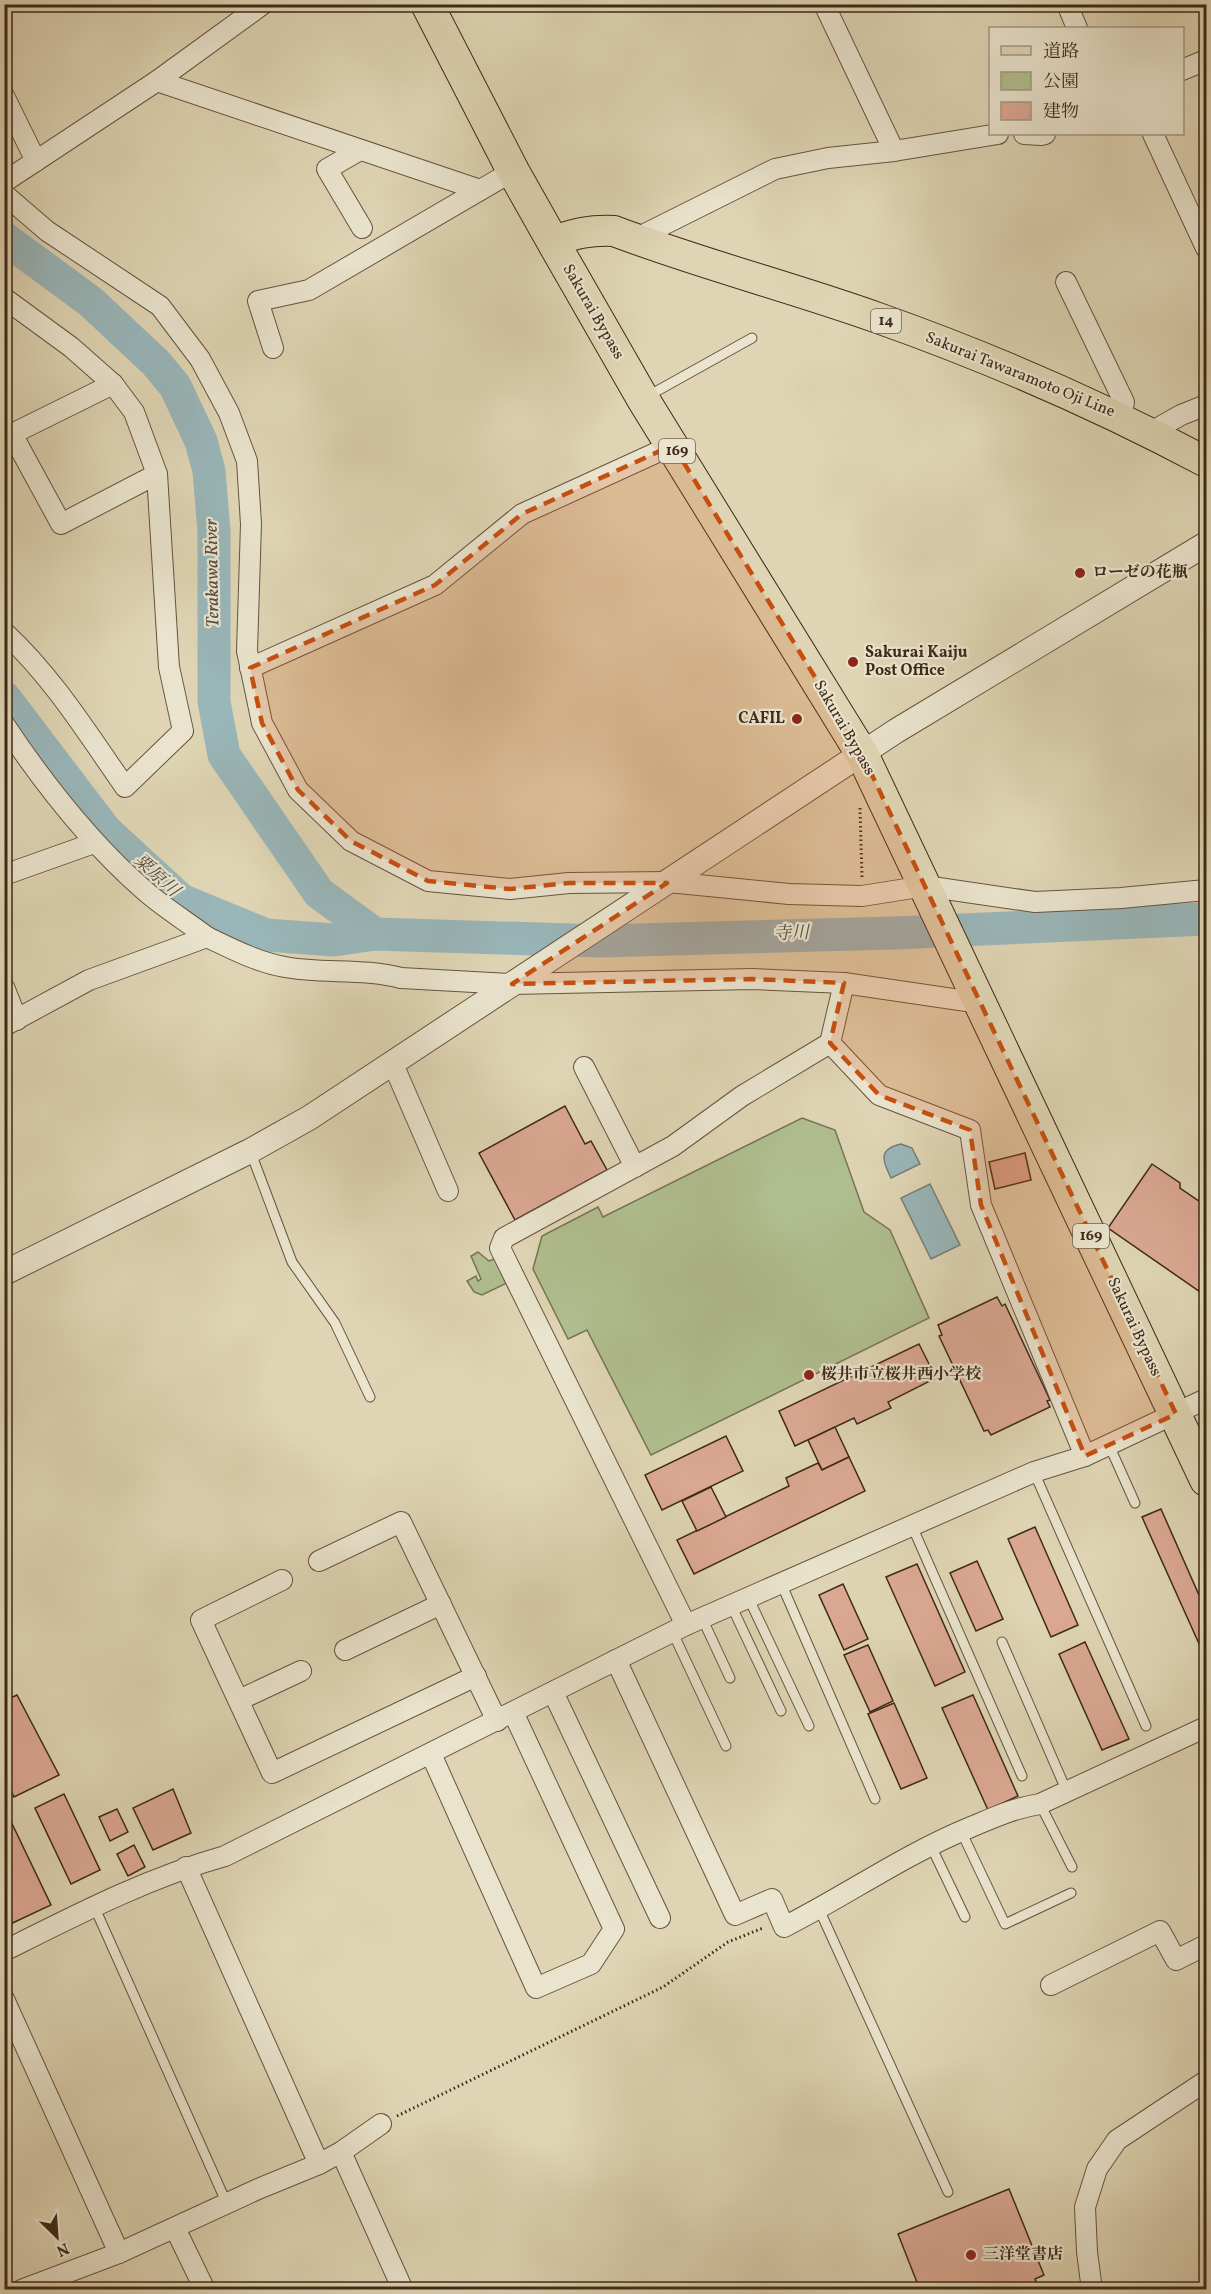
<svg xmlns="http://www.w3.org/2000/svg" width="1211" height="2294" font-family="Vollkorn,'Noto Serif JP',serif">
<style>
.green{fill:#b0be8f;stroke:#777454;stroke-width:1.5}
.water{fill:#99b6b9;stroke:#757e79;stroke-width:1.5}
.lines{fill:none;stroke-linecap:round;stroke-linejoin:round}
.river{stroke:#99b6b9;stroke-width:33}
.building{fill:#dba893;stroke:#3e2919;stroke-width:1.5}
.service-casing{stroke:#665440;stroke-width:11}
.minor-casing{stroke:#665440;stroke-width:22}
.tertiary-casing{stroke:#665440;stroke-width:26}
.primary-casing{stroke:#3e2919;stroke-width:32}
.trunk-casing{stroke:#3e2919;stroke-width:34}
.path{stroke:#3e2919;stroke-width:3;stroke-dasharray:1.5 3;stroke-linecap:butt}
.service{stroke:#eae4ce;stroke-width:9}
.minor{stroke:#eae4ce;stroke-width:20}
.tertiary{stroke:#eae4ce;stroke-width:24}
.primary{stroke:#dfd5b4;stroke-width:30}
.trunk{stroke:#dfd5b4;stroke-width:32}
.marked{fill:#c64f0f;fill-opacity:0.2;stroke:#c64f0f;stroke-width:4.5;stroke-dasharray:12 8;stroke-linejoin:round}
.poi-dot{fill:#8f2418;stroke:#eae4ce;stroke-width:2}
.labels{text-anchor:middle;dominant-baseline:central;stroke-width:4.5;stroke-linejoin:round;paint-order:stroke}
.shield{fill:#eae4ce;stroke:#72614f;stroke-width:1.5}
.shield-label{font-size:15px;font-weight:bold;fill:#3e2919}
.street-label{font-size:16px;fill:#3e2919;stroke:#eae4ce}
.poi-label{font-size:16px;font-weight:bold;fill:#3e2919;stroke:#eae4ce;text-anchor:start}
.water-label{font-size:18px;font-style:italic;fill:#554c41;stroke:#eae4ce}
</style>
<rect width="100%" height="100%" fill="#dfd5b4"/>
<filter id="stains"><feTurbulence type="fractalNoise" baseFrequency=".00333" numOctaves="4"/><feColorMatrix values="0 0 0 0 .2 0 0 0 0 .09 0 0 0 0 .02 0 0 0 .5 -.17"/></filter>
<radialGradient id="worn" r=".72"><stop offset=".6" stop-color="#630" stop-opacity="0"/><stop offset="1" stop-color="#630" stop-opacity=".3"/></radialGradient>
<g class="green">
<path d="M802,1118L835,1130L864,1212L890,1230L929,1318L651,1455L587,1330L568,1339L533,1269L542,1236L598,1207L603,1217Z"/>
<path d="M478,1252L489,1261L497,1258L507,1283L482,1295L474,1292L467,1281L476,1276L478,1281L481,1279L471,1256Z"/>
</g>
<g class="water">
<path d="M901,1144L912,1148L920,1164L891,1178C883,1162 877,1149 901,1144Z"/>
<path d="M930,1184L960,1245L931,1259L901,1198Z"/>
</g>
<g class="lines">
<g class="river">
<path d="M4,238L91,302L156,363L175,386L201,441L209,471L214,531V702L224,755L319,893L375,934"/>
<path d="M4,697L106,831L181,900L266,935L334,940L375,934L601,941L894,933L1206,919"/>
</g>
</g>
<g class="building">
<path d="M565,1106L585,1144L591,1141L607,1170L515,1220L479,1153Z"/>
<path d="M1025,1153L1031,1180L995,1189L989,1162Z"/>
<path d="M1152,1164L1180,1183V1188L1206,1206V1296L1108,1228Z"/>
<path d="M997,1297L1002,1306L1005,1304L1050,1400L1047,1401L1050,1407L991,1435L988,1430L984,1431L939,1336L942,1335L938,1325Z"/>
<path d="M919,1344L936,1378L888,1402L891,1408L857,1424L854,1418L795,1446L779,1411Z"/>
<path d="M835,1427L849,1457L822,1470L808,1440Z"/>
<path d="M726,1436L743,1471L662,1510L645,1475Z"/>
<path d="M849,1457L865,1491L694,1574L677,1540L789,1486L786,1478L818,1463L822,1470Z"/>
<path d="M711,1487L726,1517L697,1531L682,1501Z"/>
<path d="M1161,1509L1206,1611V1656L1205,1657L1142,1517Z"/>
<path d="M1035,1527L1078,1625L1051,1637L1008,1539Z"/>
<path d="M977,1561L1003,1619L976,1631L950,1573Z"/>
<path d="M917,1564L965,1672L935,1686L886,1577Z"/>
<path d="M843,1584L868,1639L844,1650L819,1595Z"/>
<path d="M1085,1642L1129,1739L1102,1750L1059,1654Z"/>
<path d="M868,1645L893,1701L870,1712L844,1655Z"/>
<path d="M17,1695L59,1775L14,1797L4,1777V1701Z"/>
<path d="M973,1695L1018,1796L988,1810L942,1708Z"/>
<path d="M894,1703L927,1778L901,1789L868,1714Z"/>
<path d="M173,1789L191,1833L153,1850L133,1808Z"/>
<path d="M64,1794L100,1870L71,1884L35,1808Z"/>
<path d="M4,1807L51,1905L4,1927Z"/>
<path d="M117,1809L128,1832L110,1841L99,1817Z"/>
<path d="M134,1845L145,1867L128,1876L117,1854Z"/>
<path d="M1009,2189L1044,2275L1035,2279L1038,2286L1030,2290H920L898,2234Z"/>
</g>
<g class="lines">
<g class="service-casing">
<g id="service">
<path d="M648,396L752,338"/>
<path d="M251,1153L292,1262L335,1323L370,1397"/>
<path d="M1109,1445L1135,1503"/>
<path d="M1034,1472L1146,1726"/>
<path d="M912,1526L1022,1776"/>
<path d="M781,1583L875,1799"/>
<path d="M748,1597L809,1726"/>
<path d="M731,1605L781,1711"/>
<path d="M702,1618L730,1678"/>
<path d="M672,1631L726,1746"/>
<path d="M1002,1642L1067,1792"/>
<path d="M1040,1804L1072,1867"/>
<path d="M961,1831L1005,1924L1071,1893"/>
<path d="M930,1844L965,1917"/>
<path d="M94,1906L227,2204"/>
<path d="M819,1909L948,2192"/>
</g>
</g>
<g class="minor-casing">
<g id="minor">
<path d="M824,4L894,151"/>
<path d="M1067,4L1077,28"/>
<path d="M1182,70L1206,60"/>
<path d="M157,81L480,190"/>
<path d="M4,96L36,161"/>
<path d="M1024,134L1041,135L1045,134"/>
<path d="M1153,134L1206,248"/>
<path d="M360,150L327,169L362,228"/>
<path d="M4,182L157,81L263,4"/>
<path d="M4,194L47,231L160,306L200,359L229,413L247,461L251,524L247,651L262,723L298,790L351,841L428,881L510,889L569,883L668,882L789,894L862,896L925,886L1035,902L1121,898L1206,890"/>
<path d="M635,239L775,169L828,158L894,151L998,134"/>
<path d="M1066,282L1124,402L1121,417"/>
<path d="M4,298L71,347L113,384L134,412L157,474L169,667L183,731L125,787C88,734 52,676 4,632"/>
<path d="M273,348L258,301L309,290L513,171"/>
<path d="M113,384L12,434L61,524L157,474"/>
<path d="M1151,432L1181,415L1206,405"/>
<path d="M250,668L435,585L522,514L673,445"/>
<path d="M4,724C44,784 89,842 144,890C163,907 186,921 207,937"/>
<path d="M4,875L94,843"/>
<path d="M844,983L980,1003"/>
<path d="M4,987L17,1020"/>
<path d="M4,1026L89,980L207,937C232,949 257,962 285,967C323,974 363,968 401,978L512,984L752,979L844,983L830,1043"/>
<path d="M393,1064L448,1191"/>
<path d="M584,1067L635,1167"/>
<path d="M319,1561L401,1522L497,1721"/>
<path d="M282,1580L201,1620L272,1773L476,1676"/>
<path d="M686,1625L500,1248L504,1238L673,1146L742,1096L830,1043L879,1095L970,1130L981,1205L1085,1456"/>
<path d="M345,1650L441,1604"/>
<path d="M616,1660L735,1915L772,1899L784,1927C847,1895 905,1854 971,1827C995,1817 1014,1808 1040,1804L1206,1727"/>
<path d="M553,1692L660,1918"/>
<path d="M239,1700L301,1671"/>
<path d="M431,1754L536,1988L591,1964L614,1929L513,1712"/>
<path d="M186,1867L319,2164"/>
<path d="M4,1951C76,1915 147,1878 225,1856L686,1625L1034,1472L1085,1456L1206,1399"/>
<path d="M1051,1985L1160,1931L1176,1960L1206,1945"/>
<path d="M4,1999L119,2253"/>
<path d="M341,2152L403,2290"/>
<path d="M175,2228L205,2290"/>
<path d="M21,2290L119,2253L258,2189L319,2164L341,2152L381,2124"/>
<path d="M1092,2290L1087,2252L1085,2207L1097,2169L1117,2140L1206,2081"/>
</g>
</g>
<g class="tertiary-casing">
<path id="tertiary" d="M4,1273L250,1151L309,1118L896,731L1206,544"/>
</g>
<g class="primary-casing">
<path id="primary" d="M553,242C574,233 591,230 614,231C701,264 791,287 878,318C991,358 1101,406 1206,462"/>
</g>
<g class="trunk-casing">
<path id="trunk" d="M427,4L513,171L553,242L643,399L862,754L1206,1480"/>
</g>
<g class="path">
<path d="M860,808L862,877"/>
<path d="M397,2116L663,1987L728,1942L763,1928"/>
</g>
<use href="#service" class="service"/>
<use href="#minor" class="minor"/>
<use href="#tertiary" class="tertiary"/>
<use href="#primary" class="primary"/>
<use href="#trunk" class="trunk"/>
</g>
<path class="marked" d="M673,445L862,754L1176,1414L1085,1456L981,1205L970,1130L879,1095L830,1043L844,983L752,979L512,984L667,883H569L510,889L428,881L351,841L298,790L262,723L250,668L435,585L522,514Z"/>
<g class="poi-dot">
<circle cx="1080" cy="573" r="6"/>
<circle cx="853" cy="662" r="6"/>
<circle cx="797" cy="719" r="6"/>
<circle cx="809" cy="1375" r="6"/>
<circle cx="971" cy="2255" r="6"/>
</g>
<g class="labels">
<g class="shield">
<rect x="871" y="309" width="30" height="24" rx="4.5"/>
<rect x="659" y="439" width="36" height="24" rx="4.5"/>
<rect x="1073" y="1224" width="36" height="24" rx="4.5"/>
</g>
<g class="shield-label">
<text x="886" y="321">14</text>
<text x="677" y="451">169</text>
<text x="1091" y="1236">169</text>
</g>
<g class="street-label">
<text transform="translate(593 312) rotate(60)">Sakurai Bypass</text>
<text transform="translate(1020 375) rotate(22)">Sakurai Tawaramoto Oji Line</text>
<text transform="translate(844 728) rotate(60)">Sakurai Bypass</text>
<text transform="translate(1134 1327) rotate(65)">Sakurai Bypass</text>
</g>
<g class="poi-label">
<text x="1092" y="573">ローゼの花瓶</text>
<text x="865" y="653">Sakurai Kaiju<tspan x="865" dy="18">Post Office</tspan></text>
<text x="785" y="719" text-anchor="end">CAFIL</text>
<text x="821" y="1375">桜井市立桜井西小学校</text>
<text x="983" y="2255">三洋堂書店</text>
</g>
<g class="water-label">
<text transform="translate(213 573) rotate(-91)">Terakawa River</text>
<text transform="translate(156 876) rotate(42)">粟原川</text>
<text transform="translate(791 934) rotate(-2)">寺川</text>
</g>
</g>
<rect width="1211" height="2294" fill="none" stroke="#dfd5b4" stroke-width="24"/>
<rect x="6" y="6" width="1199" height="2282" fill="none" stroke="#3e2919" stroke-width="3"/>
<rect x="12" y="12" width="1187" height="2270" fill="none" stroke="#3e2919" stroke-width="1.5"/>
<rect x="989" y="27" width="195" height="108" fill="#eae4ce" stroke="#a59986" stroke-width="1.5"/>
<rect x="1001" y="46" width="30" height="9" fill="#dfd5b4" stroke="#a59986" stroke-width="1.5"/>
<text x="1043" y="57" font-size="18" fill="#3e2919">道路</text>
<rect x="1001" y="72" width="30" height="18" fill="#b0be8f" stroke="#a59986" stroke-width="1.5"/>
<text x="1043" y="87" font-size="18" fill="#3e2919">公園</text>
<rect x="1001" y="102" width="30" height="18" fill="#dba893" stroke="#a59986" stroke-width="1.5"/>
<text x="1043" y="117" font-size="18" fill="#3e2919">建物</text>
<g transform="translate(57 2237) rotate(155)" stroke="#eae4ce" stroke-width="4.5" paint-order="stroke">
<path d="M0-4.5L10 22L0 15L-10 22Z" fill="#3e2919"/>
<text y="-9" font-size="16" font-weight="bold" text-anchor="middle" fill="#3e2919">N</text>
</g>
<rect width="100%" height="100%" filter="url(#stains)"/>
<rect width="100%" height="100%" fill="url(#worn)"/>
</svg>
